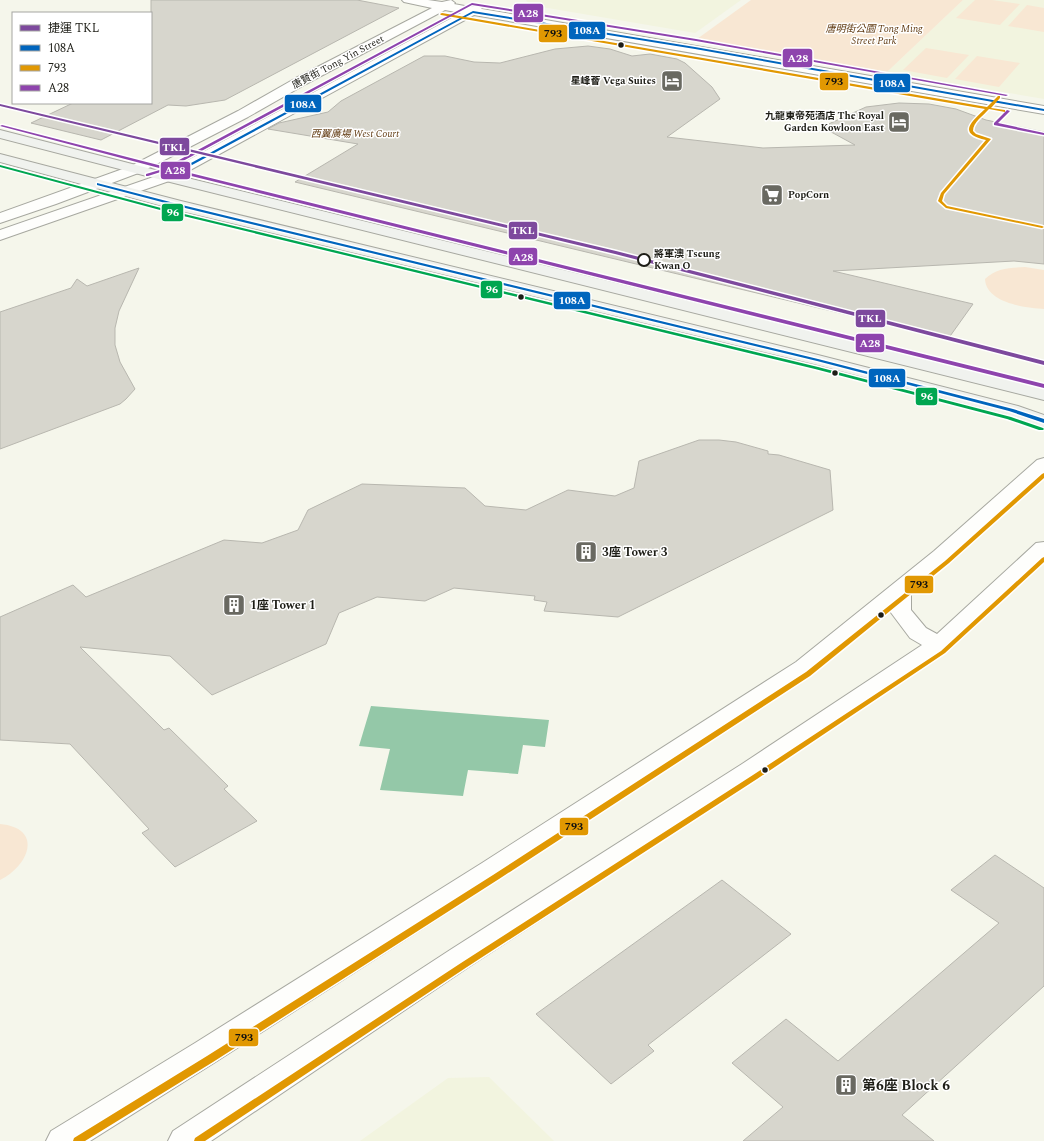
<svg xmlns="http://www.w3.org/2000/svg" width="1044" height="1141" font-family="Spectral,'Noto Sans TC',serif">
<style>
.built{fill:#f2f4df}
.green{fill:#f8e7d3}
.water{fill:#94c8a8}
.building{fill:#d7d6cd;stroke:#b8b7af}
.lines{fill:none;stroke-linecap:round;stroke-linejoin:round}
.minor-casing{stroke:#a7a8a0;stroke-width:2}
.tertiary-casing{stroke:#a7a8a0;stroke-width:2}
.secondary-casing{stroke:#a7a8a0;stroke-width:2}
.minor{fill:#fefefc;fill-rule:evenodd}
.tertiary{fill:#fefefc;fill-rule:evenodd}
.secondary{fill:#f0f2ee;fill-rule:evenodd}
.bus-1-casing{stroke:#fff;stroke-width:3}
.bus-2-casing{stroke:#fff;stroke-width:3}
.bus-3-casing{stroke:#fff;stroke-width:3}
.bus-4-casing{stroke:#fff;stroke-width:3}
.bus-1{fill:#0065bd;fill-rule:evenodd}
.bus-2{fill:#e19802;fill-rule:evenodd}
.bus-3{fill:#8e44ad;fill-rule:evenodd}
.bus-4{fill:#00a651;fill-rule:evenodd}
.metro-1-casing{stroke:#fff;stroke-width:3}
.metro-1{fill:#7d499d;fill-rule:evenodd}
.bus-dot{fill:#1d1d16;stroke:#fff;stroke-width:1.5}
.stop-dot{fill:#fff;stroke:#1d1d16;stroke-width:2}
.labels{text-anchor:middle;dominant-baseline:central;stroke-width:3;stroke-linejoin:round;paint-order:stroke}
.far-park-label{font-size:10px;font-style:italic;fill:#613b12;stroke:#fff}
.far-street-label{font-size:10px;fill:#1d1d16;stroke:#fff}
.far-poi-label{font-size:10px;font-weight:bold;fill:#1d1d16;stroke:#fff;text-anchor:end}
.far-stop-label{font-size:10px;font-weight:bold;fill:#1d1d16;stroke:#fff;text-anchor:start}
.poi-label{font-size:12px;font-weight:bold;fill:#1d1d16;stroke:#fff;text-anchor:start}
.near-poi-label{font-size:14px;font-weight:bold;fill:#1d1d16;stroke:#fff;text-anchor:start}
.line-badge{stroke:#fff;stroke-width:1.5}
.badge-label{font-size:11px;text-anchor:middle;font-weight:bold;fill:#fff}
.pale-badge-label{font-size:11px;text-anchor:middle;font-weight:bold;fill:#111}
</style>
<rect width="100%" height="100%" fill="#f5f6eb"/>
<g class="built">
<path d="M526,0H741L695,33L530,5Z"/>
<path d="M963,0H1044V99L887,72Z"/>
<path d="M489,1077L554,1141H360L448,1078Z"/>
</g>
<g class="green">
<path d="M751,0H963L887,72L697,39Z"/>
<path d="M975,0H992L1020,4L1000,25L956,18Z"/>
<path d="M1027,5L1044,8V32L1008,26Z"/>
<path d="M926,48L969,55L947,78L903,70Z"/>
<path d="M977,56L1020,63L999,87L955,79Z"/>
<path d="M1025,267L1044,270V309C1026,308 986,303 985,279C996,268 1010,268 1025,267Z"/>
<path d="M0,824C43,828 30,865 0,880Z"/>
</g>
<path class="water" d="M371,706L549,720L545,747L523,745L518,774L468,770L463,796L380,790L390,749L359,746Z"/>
<g class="building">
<path d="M151,0H357L399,8L225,100L186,106L168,105L101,140L31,123L73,103H151Z"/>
<path d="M588,46L610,49L632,56L650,54L677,59L685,63L712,87L720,99L667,137L763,148L855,145L822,127L866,107L899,103L929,104L956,109L986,120L1044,132V264L1014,261L833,271L973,304L948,339L295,182L358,144L268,129L279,123L328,112L341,101L424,56H445L474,62L500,63L555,49Z"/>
<path d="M139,268L119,311L115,328V345L120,362L135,389L126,399L120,404L0,449V312L71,288L77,279L87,286Z"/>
<path d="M699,440H719L736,442L768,451V454L779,455L830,470L833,510L618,617L544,611L547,602L534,600L535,596L454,588L425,601L377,597L339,613L326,644L212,695L170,656L80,647L164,730L169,728L228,786L224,789L257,821L175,867L142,833L149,829L70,744L0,740V617L73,585L86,597L224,540L262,543L298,530L308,510L362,484L465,488L485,506L526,510L568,490L615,496L634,488L639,461Z"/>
<path d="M995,855L1044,888V986L902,1115L934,1141H743L783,1107L732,1063L786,1019L838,1061L999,923L951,890Z"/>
<path d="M722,880L791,934L648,1045L654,1051L611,1084L536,1014Z"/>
</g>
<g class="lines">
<g class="minor-casing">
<path id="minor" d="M402,0H428L442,2L451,0L455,3L454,4L470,7L476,6L480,7L482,9L1044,106V114L474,15L172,180L0,240V230L162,174L461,13L445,10L306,84L248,117L141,172L56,204L0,223V213L131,166L238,111L296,78L432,8L404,2Z"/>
</g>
<g class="tertiary-casing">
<path id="tertiary" d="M1044,458V475L950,561L911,592V610L926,628L937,634L1036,543L1044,542V560L947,650L760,776L470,966L211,1141H168L173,1131L450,950L742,764L922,645L910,638L889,610L812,672L750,715L502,877L217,1061L90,1141H46L51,1131L195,1043L482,863L796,662L934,551L1037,460Z"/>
</g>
<g class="secondary-casing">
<g id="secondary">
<path d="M0,130L171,174L1044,388V400L162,180L0,138Z"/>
<path d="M0,154L181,201L818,355L1018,406L1044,415V427L1004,414L814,364L177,210L0,162Z"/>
</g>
</g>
<use href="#minor" class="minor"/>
<use href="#tertiary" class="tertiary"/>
<use href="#secondary" class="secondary"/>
<g class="bus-1-casing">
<g id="bus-1">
<path d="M473,11L695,47L1044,109V111L695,49L473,13L168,178L165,177Z"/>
<path d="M97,183L178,204L818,359L1013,409L1044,419V423L1009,411L817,361L177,206L97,185Z"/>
</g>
</g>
<g class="bus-2-casing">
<g id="bus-2">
<path d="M442,13L987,107L998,96H1000V98L991,108L1005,110V112L989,109C983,116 973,122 973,131L976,134L991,139L944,194L942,201L947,206L1042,226L1044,227L1042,228L946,208L938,201L941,193L986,140C957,134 971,122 985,109L441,15L440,14Z"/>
<path d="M1044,473V478L949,563L810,676L499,879L213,1062L85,1141H73L74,1138L207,1056L493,875L806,672L945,561L1042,474Z"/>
<path d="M1044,557V562L945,653L757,779L467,967L205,1141H194L195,1138L461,963L753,775L941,651L1042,558Z"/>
</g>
</g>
<g class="bus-3-casing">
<g id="bus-3">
<path d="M472,3L696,39L1008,95L1006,96L696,41L472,5L170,168L1044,384V388L167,170L148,176H146V174L163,169L0,126L2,125L166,167Z"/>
<path d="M1007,110L1010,111L998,123L1044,133V135L994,125V123Z"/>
</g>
</g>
<g class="bus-4-casing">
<path id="bus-4" d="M0,165L176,212L818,367L1011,417L1043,428L1044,429L1043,430H1039L1007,419L815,369L175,214L0,167Z"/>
</g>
<use href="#bus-1" class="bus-1"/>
<use href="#bus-2" class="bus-2"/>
<use href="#bus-3" class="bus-3"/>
<use href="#bus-4" class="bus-4"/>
<g class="metro-1-casing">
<path id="metro-1" d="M0,104L616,251L1044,361V365L615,254L0,106Z"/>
</g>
<use href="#metro-1" class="metro-1"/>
</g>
<defs>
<g id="hotel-square" transform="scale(1.15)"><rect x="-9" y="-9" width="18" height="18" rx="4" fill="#696961" stroke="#fff"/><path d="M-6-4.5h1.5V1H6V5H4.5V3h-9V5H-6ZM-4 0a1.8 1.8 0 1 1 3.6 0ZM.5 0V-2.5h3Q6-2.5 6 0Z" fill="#fff"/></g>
<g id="supermarket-square" transform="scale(1.15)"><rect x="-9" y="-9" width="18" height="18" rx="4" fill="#696961" stroke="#fff"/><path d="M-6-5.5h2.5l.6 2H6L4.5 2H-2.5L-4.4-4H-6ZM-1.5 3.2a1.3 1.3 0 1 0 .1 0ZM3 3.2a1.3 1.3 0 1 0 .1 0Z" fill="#fff"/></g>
<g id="building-square" transform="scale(1.15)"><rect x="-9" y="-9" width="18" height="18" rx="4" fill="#696961" stroke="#fff"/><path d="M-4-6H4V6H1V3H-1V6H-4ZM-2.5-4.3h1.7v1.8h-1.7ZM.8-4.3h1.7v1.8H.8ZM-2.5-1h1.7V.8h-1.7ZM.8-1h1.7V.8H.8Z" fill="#fff"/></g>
</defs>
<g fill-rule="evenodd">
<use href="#hotel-square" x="672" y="81"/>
<use href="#hotel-square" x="899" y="122"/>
<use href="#supermarket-square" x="772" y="195"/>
<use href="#building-square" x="586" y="552"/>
<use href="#building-square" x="234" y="605"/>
<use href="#building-square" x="846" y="1085"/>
</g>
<g class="bus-dot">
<circle cx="621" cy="45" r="3.5"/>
<circle cx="521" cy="297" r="3.5"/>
<circle cx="835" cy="373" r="3.5"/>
<circle cx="881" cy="615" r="3.5"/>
<circle cx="765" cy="770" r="3.5"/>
</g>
<circle class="stop-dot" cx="644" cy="260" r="6"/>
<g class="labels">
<g class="far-park-label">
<text x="874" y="29">唐明街公園 Tong Ming<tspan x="874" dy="12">Street Park</tspan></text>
<text x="355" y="134">西翼廣場 West Court</text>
</g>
<g class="far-street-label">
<text transform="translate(338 62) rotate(-28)">唐賢街 Tong Yin Street</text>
</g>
<g class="far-poi-label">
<text x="656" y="81">星峰薈 Vega Suites</text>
<text x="884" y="116">九龍東帝苑酒店 The Royal<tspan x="884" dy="12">Garden Kowloon East</tspan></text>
<text x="788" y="195" text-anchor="start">PopCorn</text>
</g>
<g class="far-stop-label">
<text x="654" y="254">將軍澳 Tseung<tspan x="654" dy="12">Kwan O</tspan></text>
</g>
<g class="poi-label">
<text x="602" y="552">3座 Tower 3</text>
<text x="250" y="605">1座 Tower 1</text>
</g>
<g class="near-poi-label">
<text x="862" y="1085">第6座 Block 6</text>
</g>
</g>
<g class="line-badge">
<rect x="513" y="3" width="31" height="20" rx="4" fill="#8e44ad"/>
<rect x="568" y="21" width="38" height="19" rx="4" fill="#0065bd"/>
<rect x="538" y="24" width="30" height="19" rx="4" fill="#e19802"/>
<rect x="782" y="48" width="31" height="20" rx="4" fill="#8e44ad"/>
<rect x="819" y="72" width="30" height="19" rx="4" fill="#e19802"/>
<rect x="873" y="73" width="38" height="20" rx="4" fill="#0065bd"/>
<rect x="284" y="94" width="38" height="19" rx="4" fill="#0065bd"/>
<rect x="159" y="137" width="31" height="19" rx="4" fill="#7d499d"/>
<rect x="160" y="161" width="31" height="19" rx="4" fill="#8e44ad"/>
<rect x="161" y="203" width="23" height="19" rx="4" fill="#00a651"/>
<rect x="508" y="221" width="30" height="19" rx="4" fill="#7d499d"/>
<rect x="508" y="247" width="30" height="19" rx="4" fill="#8e44ad"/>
<rect x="480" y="280" width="23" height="19" rx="4" fill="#00a651"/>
<rect x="553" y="291" width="38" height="19" rx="4" fill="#0065bd"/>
<rect x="855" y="309" width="31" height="19" rx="4" fill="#7d499d"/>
<rect x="855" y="333" width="30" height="20" rx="4" fill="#8e44ad"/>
<rect x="868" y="368" width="38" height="20" rx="4" fill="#0065bd"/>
<rect x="915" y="387" width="23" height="19" rx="4" fill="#00a651"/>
<rect x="904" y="575" width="30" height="19" rx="4" fill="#e19802"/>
<rect x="559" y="817" width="30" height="19" rx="4" fill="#e19802"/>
<rect x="228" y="1028" width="31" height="19" rx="4" fill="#e19802"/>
</g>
<g class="badge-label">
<text x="528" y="17">A28</text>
<text x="587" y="34">108A</text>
<text x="798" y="62">A28</text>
<text x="892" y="87">108A</text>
<text x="303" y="108">108A</text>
<text x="174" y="151">TKL</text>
<text x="175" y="174">A28</text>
<text x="173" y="216">96</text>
<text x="523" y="234">TKL</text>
<text x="523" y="261">A28</text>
<text x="492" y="293">96</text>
<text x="572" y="304">108A</text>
<text x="870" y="322">TKL</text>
<text x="870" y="347">A28</text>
<text x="887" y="382">108A</text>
<text x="927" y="400">96</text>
</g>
<g class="pale-badge-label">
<text x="553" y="37">793</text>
<text x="834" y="85">793</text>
<text x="919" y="588">793</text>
<text x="574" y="830">793</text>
<text x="244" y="1041">793</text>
</g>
<rect x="12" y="12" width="140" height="92" fill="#ffffff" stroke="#a5a5a2"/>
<rect x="20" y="25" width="20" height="6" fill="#7d499d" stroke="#a5a5a2"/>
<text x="48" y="32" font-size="12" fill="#1d1d16">捷運 TKL</text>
<rect x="20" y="45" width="20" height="6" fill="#0065bd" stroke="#a5a5a2"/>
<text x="48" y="52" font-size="12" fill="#1d1d16">108A</text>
<rect x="20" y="65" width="20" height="6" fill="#e19802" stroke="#a5a5a2"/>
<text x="48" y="72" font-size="12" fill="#1d1d16">793</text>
<rect x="20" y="85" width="20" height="6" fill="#8e44ad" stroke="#a5a5a2"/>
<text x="48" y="92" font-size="12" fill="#1d1d16">A28</text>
</svg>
